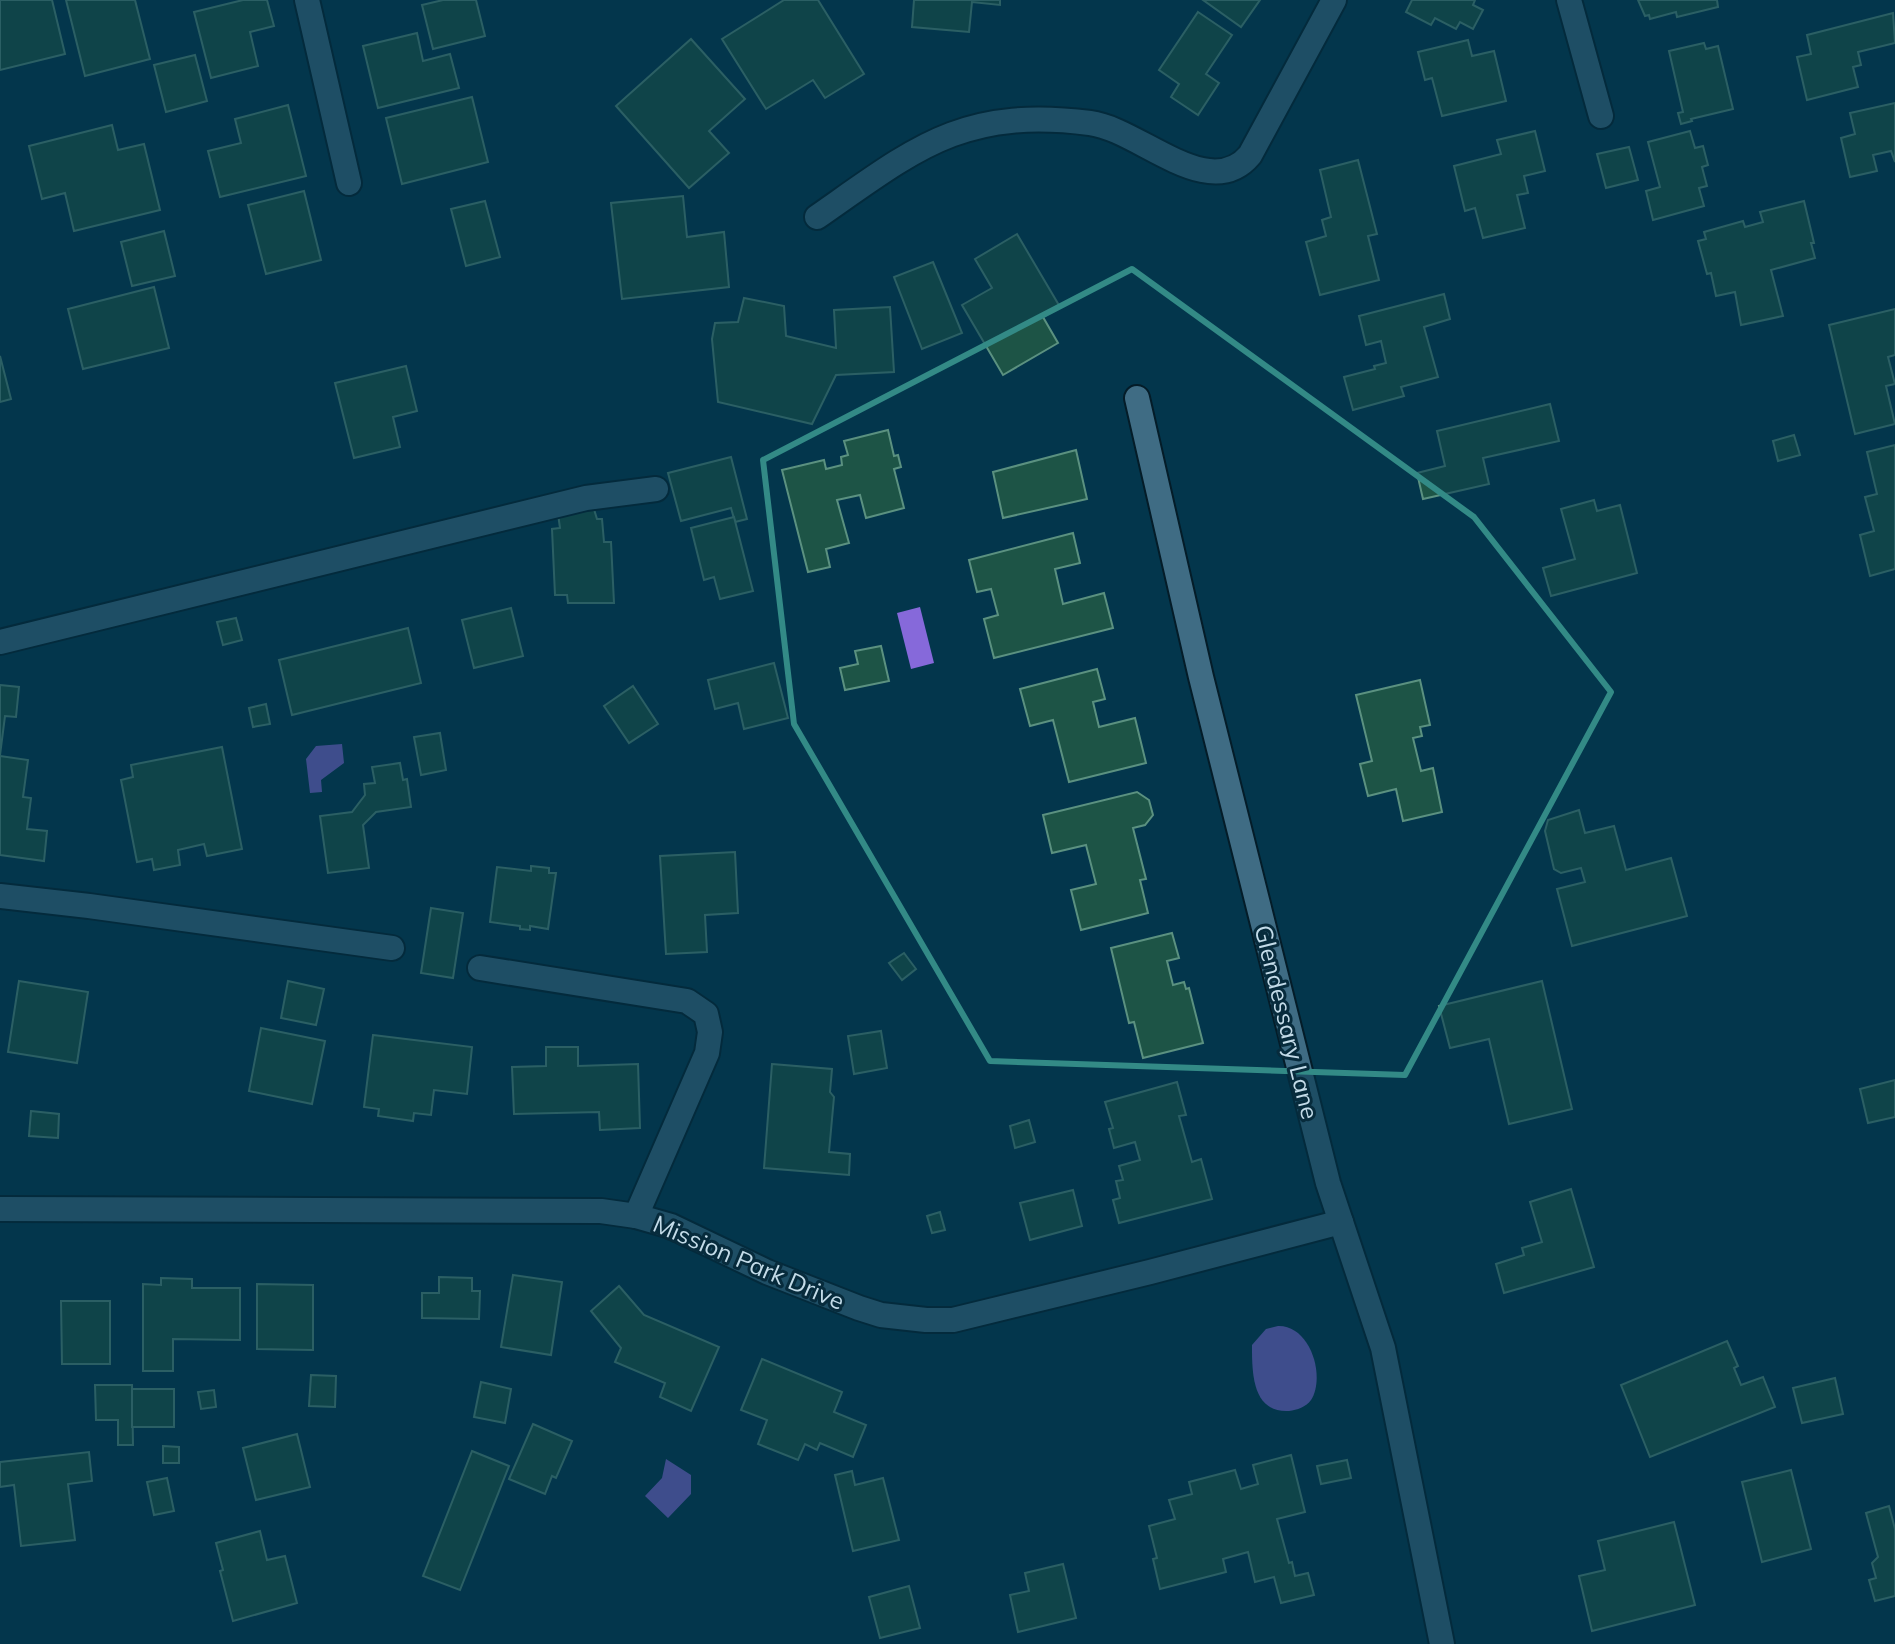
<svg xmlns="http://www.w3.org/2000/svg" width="1895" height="1644" font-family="Mulish,sans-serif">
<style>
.water{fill:#8669da}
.building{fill:#1d5446;stroke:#5b9180;stroke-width:2}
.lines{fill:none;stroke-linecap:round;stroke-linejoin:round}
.minor-casing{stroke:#041c28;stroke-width:28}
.minor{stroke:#3f6c84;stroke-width:24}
.marked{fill:none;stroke:#338a86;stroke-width:6;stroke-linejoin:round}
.labels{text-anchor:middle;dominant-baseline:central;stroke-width:6;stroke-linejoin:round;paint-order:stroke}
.street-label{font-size:24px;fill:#c3dbe8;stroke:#072b3c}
</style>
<rect width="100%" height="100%" fill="#03364c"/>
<g class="water">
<path d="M920,607L934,663L911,669L897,613Z"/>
<path d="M342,744L344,763L321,780L322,792L310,793L306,759L316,746Z"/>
<path d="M1278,1326C1310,1325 1326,1376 1311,1400C1306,1407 1297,1410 1289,1411C1252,1413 1252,1373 1252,1345L1266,1329Z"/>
<path d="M666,1459L691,1475V1494L668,1518L645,1496L662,1478Z"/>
</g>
<g class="building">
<path d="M0,0H52L65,54L0,70Z"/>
<path d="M66,0H135L150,59L85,76Z"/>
<path d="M243,0H267L274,26L250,32L258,66L211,78L194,12Z"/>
<path d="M443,0H476L485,36L433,49L422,5Z"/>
<path d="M784,0H818L864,74L825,98L813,80L766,109L722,39Z"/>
<path d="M914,0H1000V5L972,2L969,32L912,27Z"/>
<path d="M1203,0H1260L1241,27Z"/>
<path d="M1412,0H1475L1473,5L1483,10L1473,29L1460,22L1456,29L1435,18L1431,25L1406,12Z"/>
<path d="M1638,0H1717L1718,7L1677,17L1676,12L1650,19L1649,15L1645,16Z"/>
<path d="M1198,12L1232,35L1206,74L1219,83L1198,115L1171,97L1179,84L1159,70Z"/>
<path d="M1893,13L1895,43L1858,52L1861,65L1853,67L1858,87L1807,100L1797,57L1811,54L1807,35Z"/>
<path d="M417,33L423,61L450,54L459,88L378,108L363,46Z"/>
<path d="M691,39L745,99L709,131L729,153L689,188L616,106Z"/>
<path d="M1468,40L1472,56L1494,51L1506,101L1442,116L1432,78L1425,80L1418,52Z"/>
<path d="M1704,43L1706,49L1718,46L1733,109L1691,119L1692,121L1681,124L1678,113L1683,112L1669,51Z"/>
<path d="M195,55L207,101L166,112L154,65Z"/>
<path d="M472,97L488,162L402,184L386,118Z"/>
<path d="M1895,103V162L1891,151L1873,155L1877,171L1850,177L1841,138L1855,134L1850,113Z"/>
<path d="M288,105L306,176L220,197L208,151L241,143L235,119Z"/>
<path d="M112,125L118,150L144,144L160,210L74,231L65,193L42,199L29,146Z"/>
<path d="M1535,131L1545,171L1524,176L1528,193L1517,195L1525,228L1483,238L1475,208L1465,211L1454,166L1501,154L1497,140Z"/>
<path d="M1690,131L1695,148L1703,146L1708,165L1702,167L1707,186L1699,188L1704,206L1653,220L1646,191L1660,187L1648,142Z"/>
<path d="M1629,147L1638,180L1606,188L1597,154Z"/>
<path d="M1358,160L1377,234L1368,236L1379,280L1320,295L1306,242L1326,236L1322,220L1331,217L1320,170Z"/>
<path d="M304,191L321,260L266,274L248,205Z"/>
<path d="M683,196L687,237L724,232L729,287L622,299L611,203Z"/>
<path d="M485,201L500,257L466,266L451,209Z"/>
<path d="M1804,201L1814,243H1811L1815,258L1771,270L1783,316L1741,325L1735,292L1716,296L1711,273L1707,274L1698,241L1706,239L1704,232L1743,221L1745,227L1763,222L1760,212Z"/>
<path d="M164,231L175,276L132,286L121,242Z"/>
<path d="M1017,234L1060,307L1043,317L1058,343L1003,375L962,305L992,288L975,259Z"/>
<path d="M933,262L962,333L922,349L894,277Z"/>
<path d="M154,287L169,348L83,369L68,309Z"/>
<path d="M1444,294L1450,319L1424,327L1438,377L1401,387L1404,396L1353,410L1344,377L1375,369L1374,366L1386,363L1381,341L1366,345L1359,316Z"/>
<path d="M744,298L784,306L786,336L836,348L834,310L890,307L894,372L836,375L812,424L718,402L712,339L715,323L738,322Z"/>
<path d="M1895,309V355L1888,357L1895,384L1886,386L1895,424L1855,434L1829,325Z"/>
<path d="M0,356L11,399L0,402Z"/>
<path d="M406,366L417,411L393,417L400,447L354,458L335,383Z"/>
<path d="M1550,404L1559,441L1483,458L1489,484L1423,499L1417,473L1445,466L1437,431Z"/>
<path d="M888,430L894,456L898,455L901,467L894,469L904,508L866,518L860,495L837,500L849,543L826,549L830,567L808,572L782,470L824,460L826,469L842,465L841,457L848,455L844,441Z"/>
<path d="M1794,435L1800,455L1778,461L1773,441Z"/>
<path d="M1895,445V569L1870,576L1860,535L1874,531L1865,497L1877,494L1867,452Z"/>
<path d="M1076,450L1087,499L1003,518L993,472Z"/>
<path d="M731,457L747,519L735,522L731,508L681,521L668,473Z"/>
<path d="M1594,500L1597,511L1620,505L1637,573L1551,596L1543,568L1575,559L1561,509Z"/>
<path d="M593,506L597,519H602L604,542H611L614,603H568L567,595H555L552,529L560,528L558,514Z"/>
<path d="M734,517L753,591L720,599L714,577L704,580L691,528Z"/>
<path d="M1073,533L1080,563L1055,569L1063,604L1104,593L1113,628L994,658L984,619L998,615L991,589L977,592L969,560Z"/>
<path d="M511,608L523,656L474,668L462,620Z"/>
<path d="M236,618L242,640L223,645L217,622Z"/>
<path d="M408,628L421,683L292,715L279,660Z"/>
<path d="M881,646L889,681L845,690L840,668L858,664L855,651Z"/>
<path d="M774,663L788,718L744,729L738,703L715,709L708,680Z"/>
<path d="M1097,669L1105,699L1093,702L1099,727L1135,718L1146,763L1069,782L1053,720L1030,726L1020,689Z"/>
<path d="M1420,680L1430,725L1420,727L1422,736L1413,738L1421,771L1433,768L1442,812L1403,821L1396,789L1368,796L1360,764L1372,761L1356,695Z"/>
<path d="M0,685L19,687L16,717L5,716L0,755Z"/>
<path d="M633,686L658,724L629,743L604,706Z"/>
<path d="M266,704L270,724L253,727L249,708Z"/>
<path d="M440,733L446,770L421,775L414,737Z"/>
<path d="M222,747L242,849L207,856L204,844L178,850L180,865L154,870L152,859L137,862L121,780L133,777L131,765Z"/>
<path d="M0,756L28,760L23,797L31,798L27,829L47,831L44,861L0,855Z"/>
<path d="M400,763L403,780L407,779L411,807L376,812L363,825L369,868L328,873L320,816L352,812L365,795L364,784L375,783L372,767Z"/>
<path d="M1137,792L1149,800L1153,815L1145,825L1133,828L1146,879L1140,880L1148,913L1081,930L1071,890L1096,884L1086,845L1052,853L1043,815Z"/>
<path d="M1579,810L1585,833L1614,826L1626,870L1671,858L1687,916L1572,946L1557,889L1585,882L1581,868L1561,873L1554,869L1545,831L1548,820Z"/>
<path d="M735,852L738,913L705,915L707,952L666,954L660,856Z"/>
<path d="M531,866L549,868V873H556L548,929L530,926V930L520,929V926L490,922L497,867L531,871Z"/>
<path d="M431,908L463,913L453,978L421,973Z"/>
<path d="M1172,933L1179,958L1167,961L1173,985L1184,982L1186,989L1189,988L1203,1043L1143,1058L1134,1022L1129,1023L1111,948Z"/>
<path d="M904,953L916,969L902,980L889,963Z"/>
<path d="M19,981L88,992L77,1063L8,1052Z"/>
<path d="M288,981L324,989L316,1025L281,1018Z"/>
<path d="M1542,981L1572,1109L1509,1124L1489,1039L1450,1048L1439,1006Z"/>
<path d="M261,1028L325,1041L312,1104L249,1091Z"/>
<path d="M881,1031L887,1068L854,1074L848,1036Z"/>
<path d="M373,1035L472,1047L467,1094L434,1090L431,1115L414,1113L413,1121L378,1116L379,1109L364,1107Z"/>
<path d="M546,1047H578V1066L638,1064L640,1128L600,1130L599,1112L514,1114L512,1067L546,1066Z"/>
<path d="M772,1064L832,1069L830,1092L834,1097L829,1152L850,1154L849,1175L764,1168Z"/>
<path d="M1895,1080V1117L1868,1123L1860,1089Z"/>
<path d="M1177,1082L1186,1115L1179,1116L1192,1162L1201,1159L1212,1199L1119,1223L1113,1200L1120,1198L1116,1181L1123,1180L1119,1166L1140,1160L1135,1142L1114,1148L1109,1129L1113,1128L1105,1102Z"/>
<path d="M31,1111L59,1114L58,1138L29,1136Z"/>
<path d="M1029,1120L1035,1142L1015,1148L1010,1126Z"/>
<path d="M1571,1189L1594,1267L1504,1293L1496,1264L1524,1255L1522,1248L1542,1242L1530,1202Z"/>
<path d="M1073,1190L1082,1226L1030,1240L1020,1203Z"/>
<path d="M940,1212L945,1230L932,1233L927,1216Z"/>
<path d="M513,1275L562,1282L551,1355L501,1347Z"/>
<path d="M439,1277L472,1278V1291H480L479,1319L422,1318V1293H439Z"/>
<path d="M161,1278L192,1279V1288H240V1340L173,1339V1371H143V1284L161,1285Z"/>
<path d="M257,1284L313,1285V1350L257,1349Z"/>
<path d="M619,1286L644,1315L719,1347L691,1411L660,1397L665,1383L615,1362L621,1348L591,1311Z"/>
<path d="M61,1301H110V1364H62Z"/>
<path d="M1727,1341L1738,1366L1734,1368L1741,1385L1763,1377L1775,1407L1650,1457L1621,1385Z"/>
<path d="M762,1359L842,1392L834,1412L866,1425L853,1457L820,1443L817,1450L805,1444L798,1460L758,1444L767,1420L741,1410Z"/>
<path d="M311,1375L336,1376L335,1407L309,1406Z"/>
<path d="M1835,1378L1843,1414L1802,1423L1793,1388Z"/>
<path d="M481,1382L511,1389L505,1423L474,1417Z"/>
<path d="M95,1385H132L133,1445H118V1420H96Z"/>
<rect x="132" y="1389" width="42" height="38"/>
<path d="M214,1390L216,1407L201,1409L198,1392Z"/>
<path d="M533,1424L572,1441L556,1478L552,1476L545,1494L509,1479Z"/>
<path d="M297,1434L310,1487L256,1500L243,1448Z"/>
<path d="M163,1446L179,1447V1463H163Z"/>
<path d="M472,1451L509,1466L460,1590L423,1576Z"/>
<path d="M89,1452L92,1481L68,1484L75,1540L21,1546L14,1485L0,1487V1462Z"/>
<path d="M1291,1455L1305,1512L1277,1519L1289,1563L1292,1562L1295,1576L1308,1573L1314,1595L1281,1603L1274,1577L1255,1582L1248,1552L1223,1559L1226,1572L1160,1589L1153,1559L1157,1558L1149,1526L1175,1519L1169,1500L1192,1494L1189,1482L1235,1470L1241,1489L1258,1484L1253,1465Z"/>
<path d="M1347,1460L1351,1478L1321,1484L1317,1466Z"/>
<path d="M1791,1470L1811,1549L1762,1562L1742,1482Z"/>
<path d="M852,1471L855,1485L883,1478L899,1540L853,1551L835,1475Z"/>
<path d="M167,1478L174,1511L154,1515L147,1482Z"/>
<path d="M1889,1506L1895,1529V1596L1875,1601L1869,1580L1876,1578L1872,1563L1878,1557L1866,1513Z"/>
<path d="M1674,1522L1695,1605L1592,1631L1579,1576L1605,1570L1598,1541Z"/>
<path d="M260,1531L267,1560L285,1556L297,1603L233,1621L220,1571L223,1570L216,1543Z"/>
<path d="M1063,1564L1076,1618L1018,1632L1010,1595L1029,1591L1025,1573Z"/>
<path d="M909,1586L920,1628L880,1638L869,1597Z"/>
</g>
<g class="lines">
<g class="minor-casing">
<g id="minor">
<path d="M307,0L349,183"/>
<path d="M1569,0L1601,116"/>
<path d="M817,217C916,148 962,107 1090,123C1139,129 1209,204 1250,155L1334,0"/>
<path d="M1137,398L1201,677L1328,1183L1383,1348L1442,1644"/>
<path d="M0,642L586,498L656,489"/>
<path d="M0,896L89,906L392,948"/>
<path d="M480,968L687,1001L706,1014L710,1032L707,1053L636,1216"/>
<path d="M0,1209L601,1211L636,1216L671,1226L767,1272L859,1308L881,1315L926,1320H953L1150,1272L1341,1222"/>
</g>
</g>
<use href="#minor" class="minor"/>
</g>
<path d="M0 0H1895V1644H0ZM1132,269L1474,517L1611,692L1405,1075L990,1061L794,724L763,460Z" fill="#03364c" fill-opacity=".55" fill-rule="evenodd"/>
<path class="marked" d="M1132,269L1474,517L1611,692L1405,1075L990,1061L794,724L763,460Z"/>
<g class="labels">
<g class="street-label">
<text transform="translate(1287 1022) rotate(76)">Glendessary Lane</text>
<text transform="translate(749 1262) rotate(23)">Mission Park Drive</text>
</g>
</g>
</svg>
